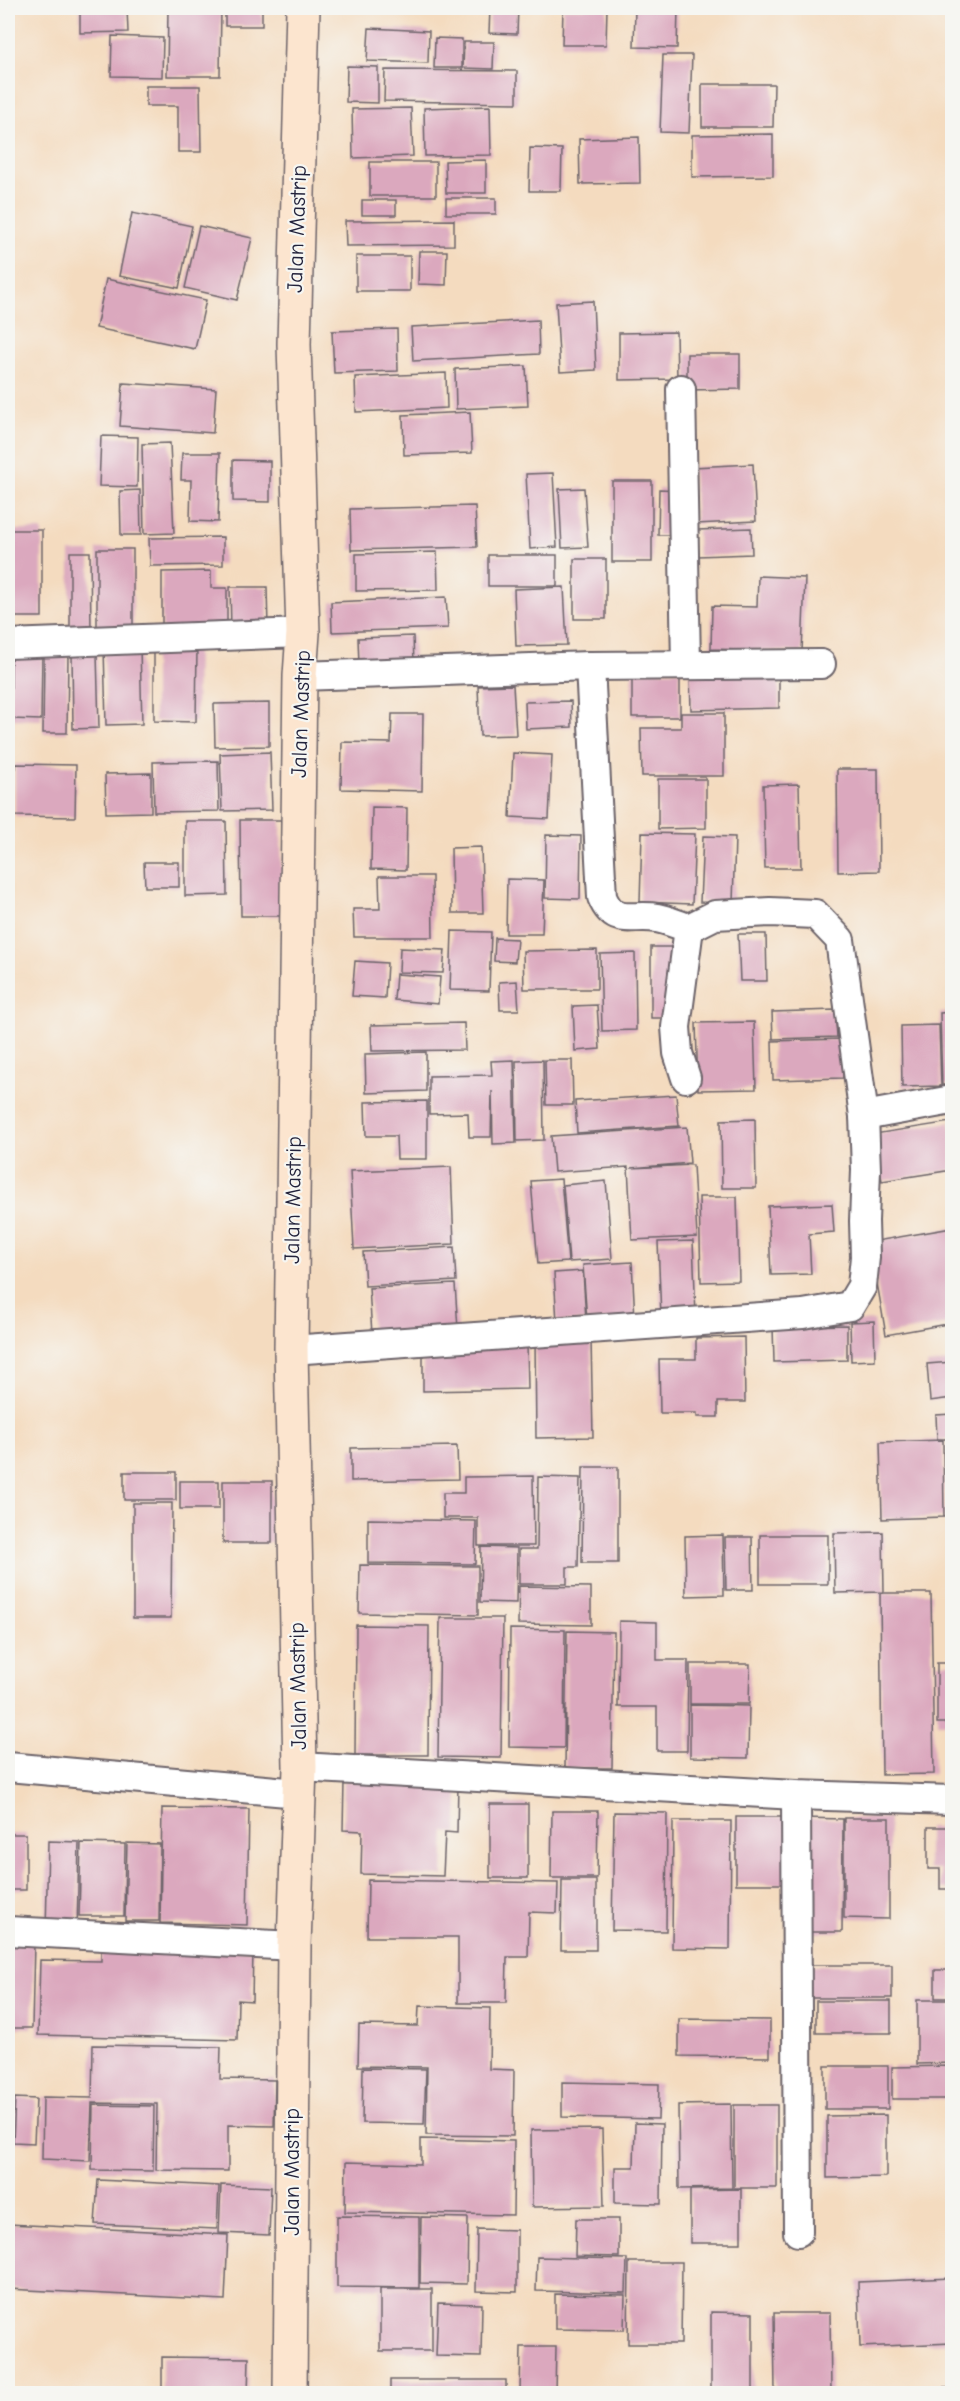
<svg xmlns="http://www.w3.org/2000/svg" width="960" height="2401" font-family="'Comic Neue',sans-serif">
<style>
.building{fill:#dba8be}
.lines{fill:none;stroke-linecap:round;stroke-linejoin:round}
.minor-casing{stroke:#6c6369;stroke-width:32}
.secondary-casing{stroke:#6c6369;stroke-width:36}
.minor{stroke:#fff;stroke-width:28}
.secondary{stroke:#fce5cf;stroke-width:33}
.labels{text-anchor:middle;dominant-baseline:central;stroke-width:4.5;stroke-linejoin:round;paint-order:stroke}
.street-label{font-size:22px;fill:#22223b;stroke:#f6f6f2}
</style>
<rect width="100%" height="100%" fill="#f6f6f2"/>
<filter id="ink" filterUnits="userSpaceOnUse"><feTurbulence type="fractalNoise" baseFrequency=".0167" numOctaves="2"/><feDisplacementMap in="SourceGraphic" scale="12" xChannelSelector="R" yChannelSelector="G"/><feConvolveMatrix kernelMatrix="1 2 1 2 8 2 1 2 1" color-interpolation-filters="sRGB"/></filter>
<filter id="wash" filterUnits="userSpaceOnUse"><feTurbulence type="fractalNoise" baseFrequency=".008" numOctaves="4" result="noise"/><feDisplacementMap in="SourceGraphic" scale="24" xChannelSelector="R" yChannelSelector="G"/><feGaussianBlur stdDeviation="1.35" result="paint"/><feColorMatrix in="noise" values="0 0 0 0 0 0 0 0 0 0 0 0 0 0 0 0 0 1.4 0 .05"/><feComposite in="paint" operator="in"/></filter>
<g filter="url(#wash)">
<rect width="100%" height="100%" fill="#f4dbbf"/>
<g id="blocks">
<g class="building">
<path d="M80,8H127L128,32L80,33Z"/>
<path d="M168,8H221L220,76H167Z"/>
<rect x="225" y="8" width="37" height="18"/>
<path d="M490,8H518L517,34L489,33Z"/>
<path d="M563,8H607L606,45H562Z"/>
<path d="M635,8H678L677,48L634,47Z"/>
<path d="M369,28L429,31L428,63L367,61Z"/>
<path d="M112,36L163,38L162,77L111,76Z"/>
<path d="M435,38L462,39V68H434Z"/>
<path d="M464,42H494L493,69L463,68Z"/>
<path d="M663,55H692L689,133L660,132Z"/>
<path d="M347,66L378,67V103L346,102Z"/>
<path d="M385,70L517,71V103L384,101Z"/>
<path d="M702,84H774L773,127H702Z"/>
<path d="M146,86H200L201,152H178V106H146Z"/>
<path d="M490,106L491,155L425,156L424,108Z"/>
<path d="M411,108L413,156L353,158L352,109Z"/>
<path d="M773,134V176L692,177V135Z"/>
<path d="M639,137L640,183L580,184L579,139Z"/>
<path d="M530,148L562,149L561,191H529Z"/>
<path d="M486,160V193H446L445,161Z"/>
<rect x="370" y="162" width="66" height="34"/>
<rect x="446" y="198" width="50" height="16"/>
<rect x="362" y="200" width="34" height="15"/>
<path d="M132,213L192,226L179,288L119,276Z"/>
<path d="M454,220V245L346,246L345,221Z"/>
<path d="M199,226L252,238L237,300L185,288Z"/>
<path d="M419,251H447L446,285L418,284Z"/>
<rect x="356" y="256" width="54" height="35"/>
<path d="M106,279L206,300L195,349L96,328Z"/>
<path d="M593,301L596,370L560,372L556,303Z"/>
<path d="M538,320L539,354L413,361L411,327Z"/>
<path d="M397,329L398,371L334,373L332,331Z"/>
<path d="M676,332L677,379L619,380V333Z"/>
<path d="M687,354H740V389L687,390Z"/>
<path d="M526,366L528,406L456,409L455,369Z"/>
<path d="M446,373L447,408L356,412L355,377Z"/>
<path d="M123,383L216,389L213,433L120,426Z"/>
<path d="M470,412L472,453L404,455L403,415Z"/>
<path d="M101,436L138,437L137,487L99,486Z"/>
<path d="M170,443L174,533L144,534L142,444Z"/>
<path d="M182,453H220L218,522L190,521L191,480H181Z"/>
<path d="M233,460L270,461V502L233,501Z"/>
<path d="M753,464L756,521L696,524L693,467Z"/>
<path d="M553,473L557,547L530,549L526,474Z"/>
<rect x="612" y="481" width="40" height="81"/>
<path d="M584,488L588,547L562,548L559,489Z"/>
<path d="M659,489L680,490V535H658Z"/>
<path d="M140,490L141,535H121L120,491Z"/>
<path d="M475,506L477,547L351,550L350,509Z"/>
<path d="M751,528L752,554L698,556L697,530Z"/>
<rect x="8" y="530" width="34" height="87"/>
<path d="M223,537V565L150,566L149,538Z"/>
<rect x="97" y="549" width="36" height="89"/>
<path d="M70,552H90L91,632H70Z"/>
<path d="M437,552L438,590L356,591V554Z"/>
<rect x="488" y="555" width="69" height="31"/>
<rect x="574" y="559" width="32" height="60"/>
<path d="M211,571V588H227V628L162,629V572Z"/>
<path d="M758,576L805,578L802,652L711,649L712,606L757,607Z"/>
<path d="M230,587H267L268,628H231Z"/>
<path d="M564,587L567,645L516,646L514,589Z"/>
<path d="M446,597L448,628L332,632L331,602Z"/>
<path d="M413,636L414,663L359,665L358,638Z"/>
<path d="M140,647L142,724L106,725L104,648Z"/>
<path d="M154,647H197L196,722L154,721Z"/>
<path d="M11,654H42L41,720L11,719Z"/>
<path d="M72,654H97L99,728L73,729Z"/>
<path d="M44,656H68L67,733H43Z"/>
<path d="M8,661H10L11,798H8Z"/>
<rect x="632" y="671" width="48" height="46"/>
<path d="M779,672V708L691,710L690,673Z"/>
<path d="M513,685L516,735L480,736L478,686Z"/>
<path d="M571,701L572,727L526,729L525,702Z"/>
<path d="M269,703V746L215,747L214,704Z"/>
<path d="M681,713H724V776H642L641,728H681Z"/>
<path d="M392,714H423L422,791L341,789L342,742L391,743Z"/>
<path d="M270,752L272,810L222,811L220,754Z"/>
<path d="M513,753L552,755L549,819L510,817Z"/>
<path d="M218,761L219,811L154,812L153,762Z"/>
<path d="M15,764L76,765L75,817L15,816Z"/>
<path d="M837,769H878L879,871L838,872Z"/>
<path d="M151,773V812L106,813L105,774Z"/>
<path d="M658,779H706V828L658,829Z"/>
<path d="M799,784L801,868H765L763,785Z"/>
<path d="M372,807L407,808L406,870L371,869Z"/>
<path d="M240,820H281L282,916H241Z"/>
<path d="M185,821H226L227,895L185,896Z"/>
<path d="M642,833L695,834L692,904L640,902Z"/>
<path d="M546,835L581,836L580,899L545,898Z"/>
<path d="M703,836L735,837L733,903L700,902Z"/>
<path d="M481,847L483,913H452L451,848Z"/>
<path d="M144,862H179V887H145Z"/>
<path d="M379,876H432L433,937H354L353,909H380Z"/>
<path d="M507,879L544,880L542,934H506Z"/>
<path d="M452,931L491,932L489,991L450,990Z"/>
<path d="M738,934H766L767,981H740Z"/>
<path d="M495,938L517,939L515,962L494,961Z"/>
<rect x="651" y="947" width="20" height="71"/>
<path d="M400,948L445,950L443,973L399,972Z"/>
<path d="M597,950V989H524L523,951Z"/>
<path d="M635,953L636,1030L602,1031L600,954Z"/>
<path d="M355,961L387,963L385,998L352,996Z"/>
<path d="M396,974L440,977L438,1004L394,1000Z"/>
<path d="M517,981L519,1010H500L499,982Z"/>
<path d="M597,1005L600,1049L575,1051L573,1006Z"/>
<path d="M835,1010L837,1037L773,1039L772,1012Z"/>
<path d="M952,1012V1085H942L940,1013Z"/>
<path d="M754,1022L756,1089L698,1090L696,1023Z"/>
<path d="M464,1023L465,1050L372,1051L371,1025Z"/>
<path d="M939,1025L941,1086L902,1087L901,1026Z"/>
<path d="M842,1039L843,1078L773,1080L772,1041Z"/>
<path d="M426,1052V1091L366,1093L365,1054Z"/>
<path d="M514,1060L516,1143L493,1144L492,1091L491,1137H469L468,1113L429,1114V1076L492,1075L491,1061Z"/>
<path d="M543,1060L544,1140L517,1141L516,1061Z"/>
<path d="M545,1060H572L573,1105H546Z"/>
<path d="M676,1095L679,1126L577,1133L575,1101Z"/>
<path d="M427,1101V1159H397L396,1136H366L365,1102Z"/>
<path d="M755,1119L756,1188H722L721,1120Z"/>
<path d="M950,1122L952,1139V1170L882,1181L874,1134Z"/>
<path d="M687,1127L690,1163L631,1168L693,1165L697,1237L632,1240L628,1167L554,1172L551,1136Z"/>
<path d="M451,1167L454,1244L354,1249L350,1171Z"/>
<path d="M561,1179L568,1262L538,1264L531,1181Z"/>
<path d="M606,1181L612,1259L569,1262L563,1185Z"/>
<path d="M699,1197H737L739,1281L701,1282Z"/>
<path d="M832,1204L834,1232L809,1234L811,1274L771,1275L768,1206Z"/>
<path d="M952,1228V1323L886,1335L870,1242Z"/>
<path d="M693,1241L696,1316L661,1317L658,1242Z"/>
<path d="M454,1247L456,1281L365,1286L363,1252Z"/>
<path d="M632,1262L635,1319L587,1321L583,1265Z"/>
<path d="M583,1271L586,1321L557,1322L554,1273Z"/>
<path d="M455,1284L458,1329L372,1334L369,1288Z"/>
<path d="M874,1321L875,1360L851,1361L850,1322Z"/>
<path d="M847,1325V1360L774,1362L773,1327Z"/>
<path d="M744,1337L745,1402H718V1417H697V1413H660L659,1359H696V1338Z"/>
<path d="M535,1339H591L593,1437L536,1438Z"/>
<path d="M527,1343L528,1389L423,1391V1345Z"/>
<path d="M952,1362V1398L930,1401L927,1364Z"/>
<path d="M952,1414V1439H937L936,1415Z"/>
<path d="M943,1440L944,1517L882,1519L880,1442Z"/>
<path d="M457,1446L458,1479L351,1481V1448Z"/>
<path d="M583,1467H618V1563H582Z"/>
<rect x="124" y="1472" width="52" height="28"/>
<path d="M533,1476L534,1546H478V1518H443V1493H464V1477Z"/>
<path d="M538,1477L580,1478L578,1567H567V1584H519V1549H537Z"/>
<rect x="180" y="1481" width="39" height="28"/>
<rect x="223" y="1481" width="49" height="62"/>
<path d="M133,1503H172L171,1618H133Z"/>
<path d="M368,1519L476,1521L475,1564L368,1563Z"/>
<path d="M883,1532L884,1592L835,1593L834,1533Z"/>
<path d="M723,1535L724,1595L686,1596L685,1536Z"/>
<rect x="760" y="1535" width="68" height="49"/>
<path d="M725,1537H752L753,1590H726Z"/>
<path d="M481,1547L517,1548L516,1603L480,1602Z"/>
<path d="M360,1565L478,1566V1615L359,1613Z"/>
<path d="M519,1586L591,1587V1625L518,1624Z"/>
<path d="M880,1593H931L934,1774L882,1775Z"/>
<path d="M440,1618H503L501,1758L438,1757Z"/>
<path d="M619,1621L657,1622V1660H688L687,1751H657V1707H618Z"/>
<path d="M356,1625L429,1626L428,1755H355Z"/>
<path d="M510,1629L565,1630L564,1748L509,1747Z"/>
<path d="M567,1631L614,1632L612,1768H565Z"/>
<rect x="937" y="1663" width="15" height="60"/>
<path d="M690,1664H750L749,1704H690Z"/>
<path d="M690,1705L749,1706L748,1758L690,1757Z"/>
<path d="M344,1781L458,1783L457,1833L445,1832L443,1876L361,1874L362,1831L343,1830Z"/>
<rect x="490" y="1804" width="38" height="74"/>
<path d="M162,1808L249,1809L247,1925L160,1923Z"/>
<path d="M552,1811H598L597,1878H551Z"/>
<path d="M614,1812L667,1813L666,1931L612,1930Z"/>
<rect x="736" y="1817" width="54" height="67"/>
<path d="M803,1818L843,1819L842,1932H802Z"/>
<path d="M844,1818H889V1919L844,1918Z"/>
<path d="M673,1821H731L730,1949L672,1948Z"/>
<path d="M928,1827H952V1889H940V1869H928Z"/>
<rect x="8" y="1834" width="18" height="56"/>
<path d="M48,1841L79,1842L77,1932H46Z"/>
<path d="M81,1843L125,1844L124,1916H79Z"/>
<path d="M127,1843L160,1844L159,1921H125Z"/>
<path d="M368,1880L558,1883L557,1913L529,1912L528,1957H507L506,2003H458V1937H367Z"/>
<path d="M562,1880H596V1950H561Z"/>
<path d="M8,1943H34L32,2028H8Z"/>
<path d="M101,1947L253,1950L252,2001L238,2000L237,2040L38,2035L40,1960L101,1961Z"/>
<rect x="809" y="1965" width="83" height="33"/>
<rect x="935" y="1970" width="17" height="28"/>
<path d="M917,2000H952V2063L917,2064Z"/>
<rect x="816" y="2001" width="75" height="32"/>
<path d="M419,2006L490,2008L489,2069L514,2070L513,2136L426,2135L427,2067L358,2066L359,2025L418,2026Z"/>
<path d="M679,2019L770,2020V2057L679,2056Z"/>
<path d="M93,2045L221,2047L220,2079L275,2080L274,2126L228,2125V2171L156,2170L157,2104L92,2103L90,2161L42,2159L43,2097L92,2098Z"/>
<rect x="825" y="2066" width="63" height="43"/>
<path d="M952,2066V2099H892V2067Z"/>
<path d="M363,2068L426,2069L424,2124L362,2123Z"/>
<path d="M562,2082L659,2084L658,2119L562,2117Z"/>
<path d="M15,2098L36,2099L34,2143L13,2142Z"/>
<path d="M731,2104L732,2188L679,2189L678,2105Z"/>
<path d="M93,2105L154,2106L153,2171L92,2170Z"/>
<rect x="734" y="2105" width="43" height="83"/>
<path d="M886,2115V2177L827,2178V2116Z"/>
<path d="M635,2123L662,2124L661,2204L615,2203V2167H634Z"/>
<path d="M602,2129L604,2206L532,2207L531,2130Z"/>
<path d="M421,2139L514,2141L513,2215L345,2212L346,2162L421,2164Z"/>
<path d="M98,2180L219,2186L217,2229L95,2224Z"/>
<path d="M221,2185L271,2187L269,2235L219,2233Z"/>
<path d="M741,2189V2243H690V2190Z"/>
<path d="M337,2216L419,2217V2288L337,2287Z"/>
<path d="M421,2217L468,2218L467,2284L420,2283Z"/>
<path d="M576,2219H619V2257L575,2256Z"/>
<path d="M8,2224L228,2235L225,2300L8,2289Z"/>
<path d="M477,2229L517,2230V2292L476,2291Z"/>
<path d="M537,2257L627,2259L626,2293L536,2291Z"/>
<path d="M629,2262H682L681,2344H628Z"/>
<path d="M952,2278V2343L860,2347L858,2282Z"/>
<rect x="380" y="2289" width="52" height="62"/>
<path d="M555,2294L625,2295L624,2330L555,2329Z"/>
<path d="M438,2303L482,2304L481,2357L436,2356Z"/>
<path d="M711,2312L753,2313V2392L711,2391Z"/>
<path d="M774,2313H830L831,2394H775Z"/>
<path d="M521,2347H556L555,2392L520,2391Z"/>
<path d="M162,2357L249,2358L248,2394H162Z"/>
<rect x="390" y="2380" width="116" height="14"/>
<rect x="907" y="2388" width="45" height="6"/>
</g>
</g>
</g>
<g filter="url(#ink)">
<use href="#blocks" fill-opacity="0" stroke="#6c6369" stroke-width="1.5"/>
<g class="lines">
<g class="minor-casing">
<g id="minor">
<path d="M681,389L686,665"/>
<path d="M8,644L303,633"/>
<path d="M590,666L602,897C615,928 632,913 657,918C668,920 678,925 689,928L676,1027L678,1053L686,1078"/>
<path d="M300,676L590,666L821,664"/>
<path d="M864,1116L952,1100"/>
<path d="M291,1350L803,1314L850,1306L862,1286L865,1257L864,1221L866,1170L864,1116L840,940L815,914L770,912L715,915L689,928"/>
<path d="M8,1767L298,1793"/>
<path d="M300,1767L796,1795L952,1800"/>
<path d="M796,1795L798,2232"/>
<path d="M8,1931L294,1946"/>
</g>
</g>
<g class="secondary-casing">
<path id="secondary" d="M290,2394L294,1946L300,1767L291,1350L300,676L303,633L294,344L303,8"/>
</g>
<use href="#minor" class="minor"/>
<use href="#secondary" class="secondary"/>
</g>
</g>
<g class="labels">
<g class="street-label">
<text transform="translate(297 229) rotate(-88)">Jalan Mastrip</text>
<text transform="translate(301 714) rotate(-88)">Jalan Mastrip</text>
<text transform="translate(293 1200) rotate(-89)">Jalan Mastrip</text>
<text transform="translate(298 1686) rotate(-91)">Jalan Mastrip</text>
<text transform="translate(292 2172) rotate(-90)">Jalan Mastrip</text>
</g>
</g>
<rect width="960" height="2401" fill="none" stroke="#f6f6f2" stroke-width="30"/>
</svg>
